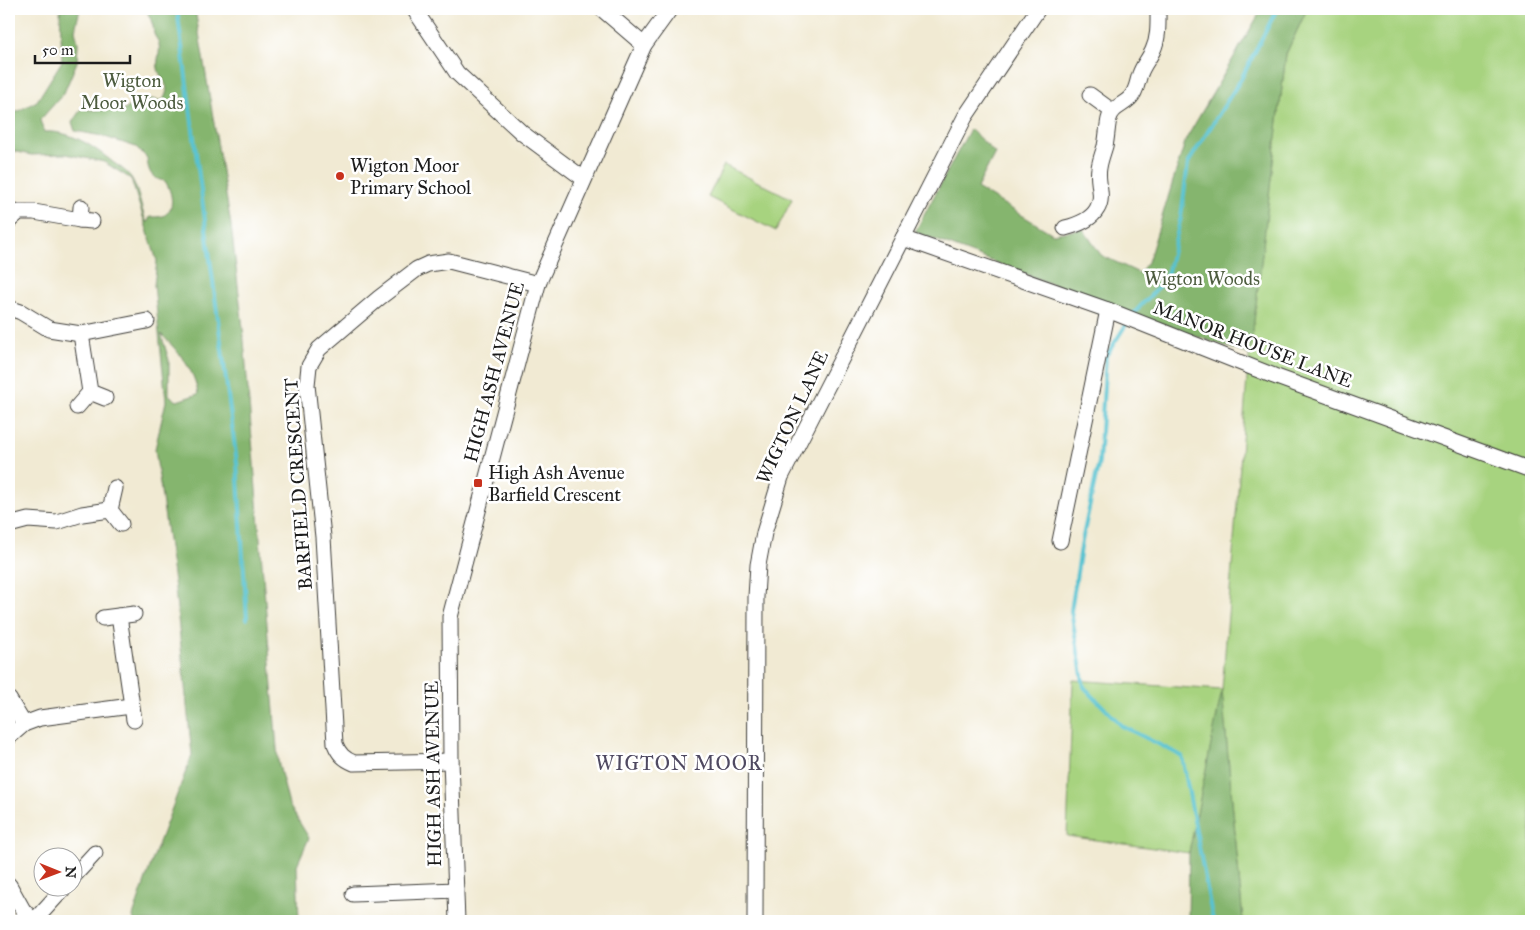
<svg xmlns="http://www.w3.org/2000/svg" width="1540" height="930" font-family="'IM FELL Great Primer',serif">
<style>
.green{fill:#a7d37f;stroke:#62784e}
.forest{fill:#85b56e;stroke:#506845;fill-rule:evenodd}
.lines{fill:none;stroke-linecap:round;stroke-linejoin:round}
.stream{stroke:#57c2d0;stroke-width:4}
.minor-casing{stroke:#3c3b37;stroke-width:17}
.minor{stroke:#fff;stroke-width:15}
.poi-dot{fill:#c8321e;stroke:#fff;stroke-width:2}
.labels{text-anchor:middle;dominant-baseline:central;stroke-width:5;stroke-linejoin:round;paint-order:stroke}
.park-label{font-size:19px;fill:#4d5c3f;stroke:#fff}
.poi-label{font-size:19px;fill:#1c1c1c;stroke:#fff;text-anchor:start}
.street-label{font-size:19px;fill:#1c1c1c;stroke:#fff}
.neighbourhood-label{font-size:20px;letter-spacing:1px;fill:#4f4961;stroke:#fff}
</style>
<rect width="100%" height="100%" fill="#fff"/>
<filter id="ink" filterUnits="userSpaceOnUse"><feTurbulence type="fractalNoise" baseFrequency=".02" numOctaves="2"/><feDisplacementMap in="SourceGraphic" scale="10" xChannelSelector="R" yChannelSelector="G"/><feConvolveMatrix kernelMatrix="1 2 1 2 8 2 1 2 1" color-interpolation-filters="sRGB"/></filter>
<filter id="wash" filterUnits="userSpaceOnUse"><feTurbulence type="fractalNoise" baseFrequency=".0096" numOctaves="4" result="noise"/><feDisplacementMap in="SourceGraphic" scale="20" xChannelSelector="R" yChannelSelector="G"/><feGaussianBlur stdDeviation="1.12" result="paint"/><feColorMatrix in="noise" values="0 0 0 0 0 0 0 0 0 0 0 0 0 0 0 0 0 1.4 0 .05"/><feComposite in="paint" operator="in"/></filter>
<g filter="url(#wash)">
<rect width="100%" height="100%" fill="#f1ead3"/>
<g class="green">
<path d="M1307,9H1531V921H1243L1222,693L1189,853L1067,836L1073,680L1222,690L1248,366L1286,54Z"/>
<path d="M724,165L792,199L776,231L708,197Z"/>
</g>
<g class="forest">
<path d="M60,9H80L75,30L78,43L77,62L64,93L40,120L44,132C71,130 94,147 114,163C120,167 128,172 132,179C139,191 141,210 147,223L150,217C154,217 160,217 163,216C177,209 171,190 165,181C151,179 148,171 147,158L136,147L102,136L75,131L72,122L82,108L91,110H125C133,103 140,98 151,99C156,100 158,101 163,100C173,84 160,81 158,68C156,59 162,51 158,41C157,39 155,37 154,34C153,31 154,27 152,23C151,18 147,14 147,9H195L231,225L243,328L278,761L289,805L309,838L297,865L299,921H134L133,916L152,861L192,755L175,589L155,449L166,401L154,285L157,261L131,179L104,162L66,154L31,155L9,150V116L37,101L62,61ZM161,334C178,351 195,370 198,394L177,401L169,395V360Z"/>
<path d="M1262,9H1307L1286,54L1250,355L1110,306L915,232L970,129L995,153L977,188L1053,234L1083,229L1101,255L1139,273L1148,262L1186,139Z"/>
<path d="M1222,690L1243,921H1188L1189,853Z"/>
</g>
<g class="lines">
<g class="stream">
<path d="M177,9L237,463L247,619"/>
<path d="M1133,314L1166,279L1181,217L1188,163L1241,79L1277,9"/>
<path d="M1127,323L1106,356L1099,462L1082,541L1071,611L1084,687L1122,726L1182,756L1213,921"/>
</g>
</g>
</g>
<g filter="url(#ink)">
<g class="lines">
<g class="minor-casing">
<g id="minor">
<path d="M414,9L457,73L522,133L584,179"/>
<path d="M602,9L644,45"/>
<path d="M1090,95L1112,111"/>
<path d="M81,207L80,220L92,221"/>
<path d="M9,221L19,212H34L80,220"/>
<path d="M1065,228C1077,225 1091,220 1097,209C1105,196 1096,182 1099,168C1100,160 1103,153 1105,146C1107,137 1107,128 1109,119C1112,107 1122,106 1130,98C1137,91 1137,82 1140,74C1143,65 1149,59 1153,50C1159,37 1158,23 1158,9"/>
<path d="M903,238L1108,310L1274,376L1531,470"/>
<path d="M9,308L21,312L49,329L81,334L147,321"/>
<path d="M81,334L90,392L105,398"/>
<path d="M77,407L90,392"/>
<path d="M115,488L110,510L121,524"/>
<path d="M9,525L28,520L57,522L82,514L110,510"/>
<path d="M1060,541L1108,310"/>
<path d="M119,616L134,720"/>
<path d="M103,618L134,614"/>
<path d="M9,699L24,724"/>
<path d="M9,737L24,724L40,718L131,706"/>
<path d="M451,761L354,763C344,759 339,754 335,744L323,537L307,385L309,366L319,349L379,298L417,269L428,264L449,261L538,284"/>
<path d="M72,878L95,853"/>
<path d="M9,885L23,910L34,921"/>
<path d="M353,894L456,890"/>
<path d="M34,921L64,888"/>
<path d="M457,921L451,761L450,617L538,284L644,45L670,9"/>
<path d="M755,921L756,597L758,565L764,533L781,477L965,117L1038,9"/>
</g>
</g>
<use href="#minor" class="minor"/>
</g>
</g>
<g class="poi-dot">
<circle cx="340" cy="176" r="5"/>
<rect x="473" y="478" width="10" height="10" rx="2.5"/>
</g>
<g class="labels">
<g class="park-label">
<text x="132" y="80">Wigton<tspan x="132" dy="22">Moor Woods</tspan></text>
<text x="1202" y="278">Wigton Woods</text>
</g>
<g class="poi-label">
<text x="350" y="165">Wigton Moor<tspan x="350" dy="22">Primary School</tspan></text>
<text x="488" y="472">High Ash Avenue<tspan x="488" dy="22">Barfield Crescent</tspan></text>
</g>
<g class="street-label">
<text transform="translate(1253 344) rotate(21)">MANOR HOUSE LANE</text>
<text transform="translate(494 372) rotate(-75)">HIGH ASH AVENUE</text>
<text transform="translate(792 417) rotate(-65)">WIGTON LANE</text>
<text transform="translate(298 484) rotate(-94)">BARFIELD CRESCENT</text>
<text transform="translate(433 774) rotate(-91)">HIGH ASH AVENUE</text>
</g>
<g class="neighbourhood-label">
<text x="679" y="763">WIGTON MOOR</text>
</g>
</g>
<rect width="1540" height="930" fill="none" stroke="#fff" stroke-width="30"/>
<g transform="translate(58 872) rotate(91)"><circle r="24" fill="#ffffff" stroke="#a4a4a4"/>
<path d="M0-4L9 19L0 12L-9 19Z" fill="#c8321e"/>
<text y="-8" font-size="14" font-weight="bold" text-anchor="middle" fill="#1c1c1c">N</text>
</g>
<path d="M35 55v8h95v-8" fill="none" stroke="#1c1c1c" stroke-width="2.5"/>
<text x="42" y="55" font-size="15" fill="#1c1c1c" stroke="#ffffff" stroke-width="4" paint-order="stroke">50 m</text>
</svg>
